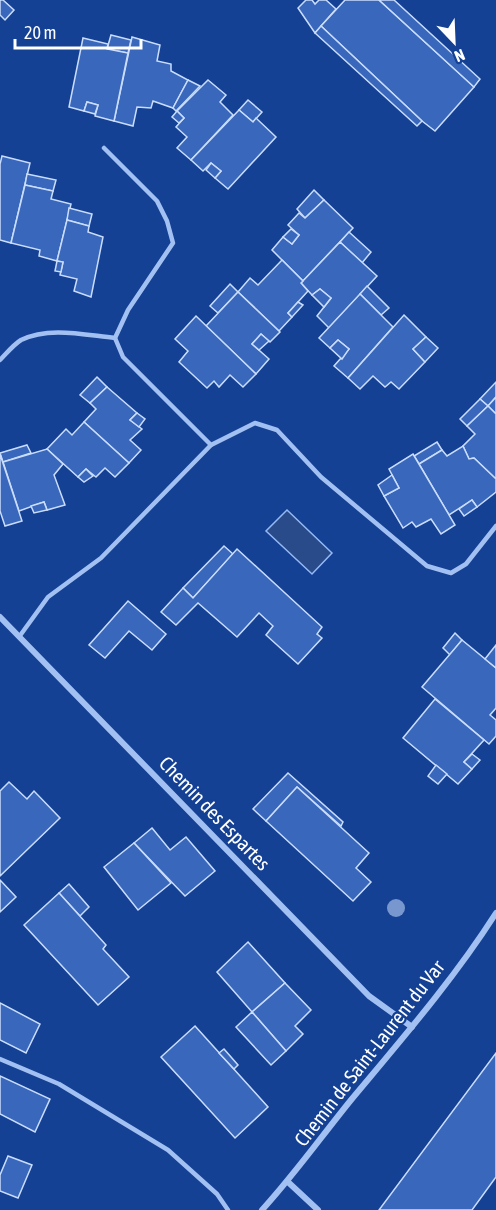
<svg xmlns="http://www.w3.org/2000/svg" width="496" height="1210" font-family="'Asap Condensed',sans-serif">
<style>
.water{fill:#294b89;stroke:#95b9f5;stroke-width:1.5}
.building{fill:#3867bb;stroke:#caddfd;stroke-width:1.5}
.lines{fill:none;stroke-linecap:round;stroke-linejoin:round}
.service{stroke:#a3c0f2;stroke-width:4.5}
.minor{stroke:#a3c0f2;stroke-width:6}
.tree{fill:#7897ce}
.labels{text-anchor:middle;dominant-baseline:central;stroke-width:4.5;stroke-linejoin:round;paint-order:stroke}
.street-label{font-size:20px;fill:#fff;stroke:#144194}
</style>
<rect width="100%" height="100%" fill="#144194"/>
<path class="water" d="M287,510L332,553L312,574L266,531Z"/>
<g class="building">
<path d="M0,0H3L14,10L5,20L0,15Z"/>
<path d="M306,0H312L315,4L319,0H326L336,9L315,33L298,8Z"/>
<path d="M345,0H379L474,87L435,131L422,121L321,26Z"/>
<path d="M379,0H394L480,79L474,87Z"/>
<path d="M321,26L422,121L417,126L315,33Z"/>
<path d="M111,35L131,40L128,53L107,49Z"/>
<path d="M132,37L160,45L157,61L171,64V71L188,80L173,108L153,101L151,108L137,107L133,126L114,121Z"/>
<path d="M83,38L108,44L107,49L128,53L114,121L95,116L98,105L87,102L84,111L69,107Z"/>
<path d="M188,80L200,86L176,111L173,108Z"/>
<path d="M208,80L226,95L220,102L233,115L191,160L177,148L187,137L176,127L184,118L177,111Z"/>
<path d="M248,100L262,112L253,122L239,110Z"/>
<path d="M87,102L98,105L95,114L84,111Z"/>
<path d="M239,110L253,122L256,118L276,137L228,189L215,178L221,171L211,163L203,171L191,160Z"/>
<path d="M177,111L184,118L179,123L172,117Z"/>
<path d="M2,156L30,163L11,243L0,240V164Z"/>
<path d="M211,163L221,171L215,178L206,170Z"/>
<path d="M27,174L56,180L53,191L25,185Z"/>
<path d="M25,185L53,191L51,199L71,204L57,261L39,256L40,250L11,243Z"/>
<path d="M314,190L324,200L305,218L297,209Z"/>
<path d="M324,200L353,228L303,281L272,250L283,237L292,244L299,235L288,225L299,213L305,218Z"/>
<path d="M69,208L92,214L89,226L67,220Z"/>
<path d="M67,220L89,226L88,232L103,237L91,297L74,291L77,279L60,275L63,262L57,261Z"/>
<path d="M291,229L299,235L292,244L283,237Z"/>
<path d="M349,232L371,252L362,263L340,242Z"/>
<path d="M340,242L377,276L329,328L317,316L331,298L320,289L312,295L301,283Z"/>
<path d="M282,260L303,281L301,283L308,291L288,313L292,317L279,331L238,292L250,278L258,285Z"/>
<path d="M57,261L63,262L61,272L55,271Z"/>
<path d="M230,284L238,292L218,313L210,306Z"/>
<path d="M367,286L389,308L381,315L360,294Z"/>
<path d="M320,289L331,298L324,307L312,295Z"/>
<path d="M238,292L280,332L270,342L261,334L252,344L269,359L256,374L206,326Z"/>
<path d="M360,294L393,327L348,378L334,366L349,349L338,340L330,348L319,338Z"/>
<path d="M298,302L303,305L292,317L288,313Z"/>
<path d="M404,315L426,337L413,349L425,362L399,389L391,382L385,387L373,376L360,389L348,378Z"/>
<path d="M196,316L256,374L243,387L230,375L219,387L214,381L207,388L179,362L188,351L175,339Z"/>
<path d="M261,334L269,341L259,350L252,344Z"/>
<path d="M426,337L438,348L425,362L413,349Z"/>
<path d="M338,340L349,349L342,359L330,348Z"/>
<path d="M97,377L107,387L90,403L80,395Z"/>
<path d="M496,382V397L488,406L480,399Z"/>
<path d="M107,387L137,413L130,420L142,429L130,440L141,450L129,463L84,422L96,409L90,403Z"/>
<path d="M496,397V414L488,406Z"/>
<path d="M480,399L488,406L467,426L460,419Z"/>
<path d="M488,406L496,414V479L474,458L469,459L463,446L475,434L467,426Z"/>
<path d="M137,413L145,419L139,427L130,420Z"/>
<path d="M84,422L129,463L115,477L105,468L96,477L86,469L78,477L47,449L66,429L72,435Z"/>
<path d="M437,442L442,450L419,464L414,456Z"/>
<path d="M27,445L31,453L3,462L0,453Z"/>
<path d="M463,446L469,459L474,458L496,479V492L477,507L472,500L449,515L419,464L442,450L447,456Z"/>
<path d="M47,449L63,464L54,475L65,505L47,510L44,502L19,511L3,462Z"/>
<path d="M0,454L22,521L5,526L0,511Z"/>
<path d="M413,454L455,525L441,534L431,519L416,527L412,522L403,528L384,496L399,488L389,469Z"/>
<path d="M86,469L93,476L84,482L78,477Z"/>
<path d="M392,475L399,488L384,496L378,485Z"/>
<path d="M472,500L477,507L464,516L459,509Z"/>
<path d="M44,502L47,510L34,513L31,506Z"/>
<path d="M224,546L233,554L193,598L183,588Z"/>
<path d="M237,549L322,627L317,634L322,638L298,664L266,635L273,626L259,613L237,637L198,603L176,625L161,612L183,588L193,598Z"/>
<path d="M128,601L166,634L152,650L129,631L105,658L89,645Z"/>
<path d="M455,633L462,640L450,655L443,648Z"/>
<path d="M462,640L496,668V708L490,715L496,720V736L489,744L422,687Z"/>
<path d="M496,645V668L485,659Z"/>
<path d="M435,699L484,740L464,762L472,769L458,784L403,738Z"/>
<path d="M472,754L480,760L472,769L464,762Z"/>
<path d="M436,765L447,774L438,784L428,776Z"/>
<path d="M288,773L343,822L341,826L297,787L266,821L253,809Z"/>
<path d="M9,782L27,799L34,791L60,818L0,876V791Z"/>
<path d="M297,787L369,853L356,868L371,882L353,901L266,821Z"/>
<path d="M152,828L170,850L186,837L215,871L185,896L134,843Z"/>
<path d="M134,843L171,883L138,910L104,867Z"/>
<path d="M0,880L16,897L0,912Z"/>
<path d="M69,884L89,907L80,916L59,893Z"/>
<path d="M59,893L106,945L103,949L129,977L98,1005L24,925Z"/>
<path d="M248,942L285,983L252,1012L217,972Z"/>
<path d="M285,983L311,1010L295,1026L303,1034L286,1051L252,1012Z"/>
<path d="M0,1003L40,1024L26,1053L0,1040Z"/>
<path d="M252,1012L286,1051L271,1065L236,1027Z"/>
<path d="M195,1026L268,1107L235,1138L161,1057Z"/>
<path d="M224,1049L238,1065L234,1069L219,1053Z"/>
<path d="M496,1053V1177L472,1210H379Z"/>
<path d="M0,1076L50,1099L35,1132L0,1114Z"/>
<path d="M8,1156L32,1165L18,1198L0,1191V1175Z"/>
</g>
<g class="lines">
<g class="service">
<path d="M104,148L157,201L167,221L173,243L128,310L115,338L123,357L211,445"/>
<path d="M0,360C6,354 13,345 21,340C49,326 85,335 115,338"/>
<path d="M19,637L48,597L101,558L211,445L255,423L277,430L321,477L427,566L451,573L466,564L496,526"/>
<path d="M0,1059L59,1084L168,1150L217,1194L228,1210"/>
</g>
<g class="minor">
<path d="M0,617L369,996L412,1027"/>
<path d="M288,1182L318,1210"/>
<path d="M262,1210C294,1175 321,1137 351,1100C401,1040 454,979 496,913"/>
</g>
</g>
<circle class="tree" cx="396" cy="908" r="9"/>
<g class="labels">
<g class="street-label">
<text transform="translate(215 813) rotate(46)">Chemin des Espartes</text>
<text transform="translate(369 1053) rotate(-52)">Chemin de Saint-Laurent du Var</text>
</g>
</g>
<g transform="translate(454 42) rotate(157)" stroke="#144194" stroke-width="4.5" paint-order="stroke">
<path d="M0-4.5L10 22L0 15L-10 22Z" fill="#ffffff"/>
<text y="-9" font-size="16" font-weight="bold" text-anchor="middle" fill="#ffffff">N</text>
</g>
<path d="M15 39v9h126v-9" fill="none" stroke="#ffffff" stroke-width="3"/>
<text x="24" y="39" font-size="18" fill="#ffffff" stroke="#144194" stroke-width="4.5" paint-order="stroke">20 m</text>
</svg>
